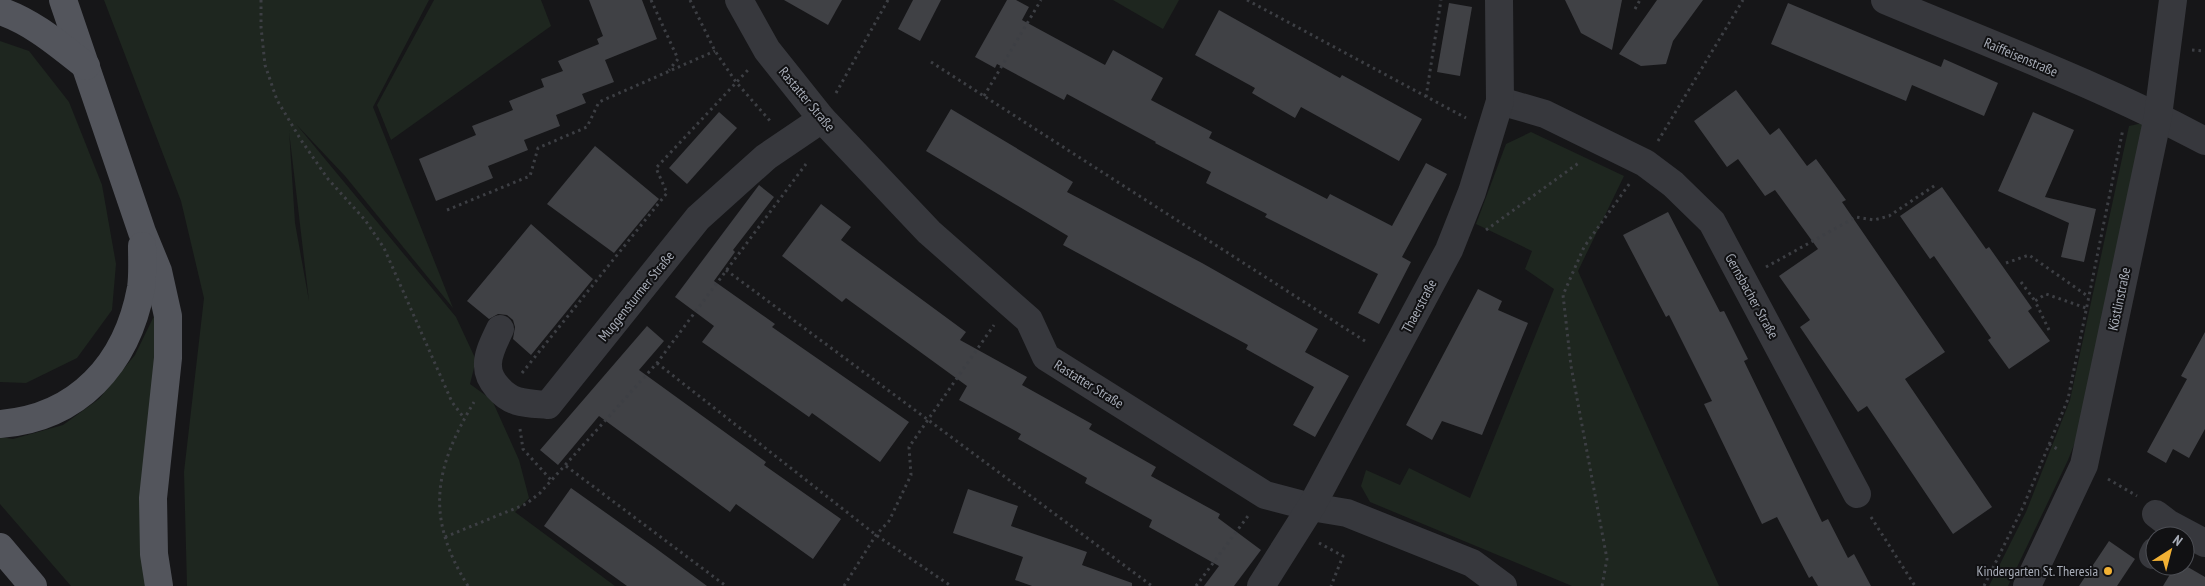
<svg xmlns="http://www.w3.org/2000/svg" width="2205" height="586" font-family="'PT Sans Narrow',sans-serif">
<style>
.green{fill:#1e261f;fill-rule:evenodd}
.building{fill:#404145}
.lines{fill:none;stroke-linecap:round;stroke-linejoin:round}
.path{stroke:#3d3f44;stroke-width:3;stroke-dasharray:2.5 4;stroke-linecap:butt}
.minor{stroke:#37383d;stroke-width:28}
.major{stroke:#53555c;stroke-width:28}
.poi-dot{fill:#f2b134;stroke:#111113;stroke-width:2}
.labels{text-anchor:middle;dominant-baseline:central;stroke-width:4;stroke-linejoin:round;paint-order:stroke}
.street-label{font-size:14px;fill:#a8adb8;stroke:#111113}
.poi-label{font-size:14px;fill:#a8adb8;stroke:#111113;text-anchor:end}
</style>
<rect width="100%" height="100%" fill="#161618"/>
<g class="green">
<path d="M104,0H429L373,107L453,308L345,176L296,124L456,317L476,360L470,384L492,400L519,460L529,498L515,512L615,586H187L184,472L204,298L181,201ZM289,130V131L309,301L295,223Z"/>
<path d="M434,0H541L551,26L391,140L377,105Z"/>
<path d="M1113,0H1179L1163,29Z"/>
<path d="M0,41L29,51L69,102L102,185L116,264L112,310L77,358L26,383L0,382Z"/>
<path d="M2152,121L2090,405L2068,460L2008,586H1989L2026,512L2070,400L2129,126Z"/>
<path d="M1531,132L1624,176L1578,271L1719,586H1572L1370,502L1361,486L1366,470L1400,485L1409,468L1470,498L1554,289L1525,269L1532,251L1476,224L1506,144Z"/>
<path d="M154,316L159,339L146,586H71L0,504V437L13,439L63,425L99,399L135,355Z"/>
</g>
<g class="building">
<path d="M589,0H642L657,39L605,60L614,82L582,94L586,103L556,115L560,126L524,140L528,150L488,166L493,178L436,201L419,159L476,135L472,126L513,110L509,101L544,87L541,79L563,71L558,61L599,44L597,39L603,36Z"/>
<path d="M784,0H842L828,25Z"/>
<path d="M913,0H941L920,41L898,29Z"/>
<path d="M1007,0H1016L1029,7L1022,20L1105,65L1113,50L1163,78L1151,100L1212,132L1209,138L1327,199L1330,194L1392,226L1426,163L1447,174L1402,257L1411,262L1379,324L1358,313L1378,274L1265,217L1267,214L1206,183L1211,172L1155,143L1156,142L1067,94L1064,100L997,64L995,68L975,57Z"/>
<path d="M1565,0H1622L1612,50L1581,33Z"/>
<path d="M1657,0H1703L1673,41L1666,64L1641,66L1619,54Z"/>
<path d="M1449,3L1472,7L1460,76L1437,72Z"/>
<path d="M1788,3L1941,67L1944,59L1998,83L1984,116L1912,85L1906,101L1771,44Z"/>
<path d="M1219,10L1340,78L1342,75L1422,119L1399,161L1301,107L1295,118L1252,93L1255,88L1195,55Z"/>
<path d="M1736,90L1770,135L1779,128L1807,166L1816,159L1846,200L1842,202L1945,352L1905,379L1992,507L1953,534L1867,406L1858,412L1800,327L1810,320L1779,276L1818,249L1775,190L1765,196L1738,159L1727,167L1694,121Z"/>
<path d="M951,109L1073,182L1067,192L1202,263L1318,329L1305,352L1349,376L1315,437L1293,425L1314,387L1246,349L1248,345L1063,245L1068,236L926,151Z"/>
<path d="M719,112L737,128L687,184L669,168Z"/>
<path d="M2033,112L2074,130L2045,197L2096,209L2084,262L2061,257L2069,223L1998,191Z"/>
<path d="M595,146L659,199L614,253L547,204Z"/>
<path d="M759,185L774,197L733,250L735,252L714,281L775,324L772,327L909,422L880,462L812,413L809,417L702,342L714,326L675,297Z"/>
<path d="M1942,187L1986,249L1989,247L2032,308L2028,311L2050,341L2009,369L1988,340L1991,338L1934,256L1930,259L1900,216Z"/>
<path d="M821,204L851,227L841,240L966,332L960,340L1027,377L1022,385L1092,424L1089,429L1156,467L1151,476L1220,514L1218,518L1261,550L1234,586H1204L1219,566L1149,527L1152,520L1085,483L1087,478L1018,439L1021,434L959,400L967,386L846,298L842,302L782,256Z"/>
<path d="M1668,212L1720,312L1724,311L1748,359L1744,361L1822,522L1828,519L1848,558L1854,554L1871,586H1818L1812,576L1809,578L1777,517L1762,524L1704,404L1712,401L1669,315L1666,317L1623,235Z"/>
<path d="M531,224L593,279L531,355L513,339L515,327L513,320L507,315L498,314L489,319L467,301Z"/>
<path d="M1478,289L1502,301L1498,310L1528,323L1482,435L1442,421L1432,440L1406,425Z"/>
<path d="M647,326L664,341L639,370L766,462L764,465L841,519L813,559L736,504L730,512L599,416L558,465L540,450Z"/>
<path d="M2205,332V429L2189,458L2173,449L2166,463L2147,452L2187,379L2181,376Z"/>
<path d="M571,488L654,547L707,586H627L544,526Z"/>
<path d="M968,489L1018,506L1011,526L1087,552L1082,565L1132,583V586H1032L1015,580L1023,557L953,533Z"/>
<path d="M2109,541L2135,559L2117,586H2079Z"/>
<path d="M2175,566H2186L2205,577V586H2163Z"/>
</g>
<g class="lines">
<g class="path">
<path d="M261,0V27L265,65L277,100L301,140L328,179L365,220L384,248L452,402L464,418"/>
<path d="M651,0L678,59L669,70"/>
<path d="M690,0L715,51L736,82L771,122"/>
<path d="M1247,0L1466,118"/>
<path d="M1635,9L1640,0"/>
<path d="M2192,50L2205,51"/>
<path d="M931,62L1368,343"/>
<path d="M836,93L888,0"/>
<path d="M984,96L1041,0"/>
<path d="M1426,97L1441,0"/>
<path d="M1658,141L1743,0"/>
<path d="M447,210L530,176L538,148L587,127L599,102L715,51"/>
<path d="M1486,230L1580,162"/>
<path d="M2006,263L2029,255L2089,297"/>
<path d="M1766,267L1856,217L1874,220L1889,216L1937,184"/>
<path d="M726,270L1152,586"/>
<path d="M2021,282L2035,301"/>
<path d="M2049,330L2035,301L2046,294L2086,308"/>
<path d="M657,363L876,535L951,586"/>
<path d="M522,373L667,193L656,168L748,70"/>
<path d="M520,429L523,449L551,480"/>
<path d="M2049,444L2059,450"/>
<path d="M566,466L726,586"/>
<path d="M2108,479L2137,496"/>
<path d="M1871,517L1915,586"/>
<path d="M445,537L526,504L540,493L657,363L806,164"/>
<path d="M1319,543L1343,556L1331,586"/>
<path d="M468,586C425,517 434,469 474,402"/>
<path d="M844,586L876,535L889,521L911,475L909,447L994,325"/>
<path d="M1196,586L1248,516"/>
<path d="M1602,586L1607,559L1571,366L1563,295L1584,247L1630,183"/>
<path d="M1984,586L2023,507L2068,399L2123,129"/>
</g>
<g class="minor">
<path d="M739,0L767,50L822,119L929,232L1029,320L1046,357L1265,495L1311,507L1347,513L1472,563L1503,586"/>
<path d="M1885,0C1992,45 2102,86 2205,141"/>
<path d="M1500,101L1545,114L1645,163L1673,184L1712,222L1857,494"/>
<path d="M500,329C495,340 487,354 488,366C488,381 504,397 517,401C527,404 538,404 548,405L698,218L766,157L822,119"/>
<path d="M2156,514L2169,524L2205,543"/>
<path d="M2153,555L2155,551"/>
<path d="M1261,586L1311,507L1449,250L1472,192L1500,101L1499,0"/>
<path d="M2027,586L2084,465L2158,116L2173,0"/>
</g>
<g class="major">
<path d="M63,0L142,232L158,271L168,316V358L153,498L154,554L159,586"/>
<path d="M0,11C33,22 59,45 86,66"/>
<path d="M0,424C78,418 127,364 141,288C143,275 142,260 142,246"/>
<path d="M0,547L33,586"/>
</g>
</g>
<circle class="poi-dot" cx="2108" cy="571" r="5"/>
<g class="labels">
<g class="street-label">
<text transform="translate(2021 57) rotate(23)">Raiffeisenstraße</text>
<text transform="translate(807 99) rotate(50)">Rastatter Straße</text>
<text transform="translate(636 296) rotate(-51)">Muggensturmer Straße</text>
<text transform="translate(1752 296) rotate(61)">Gernsbacher Straße</text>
<text transform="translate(2119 299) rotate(-78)">Köstlinstraße</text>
<text transform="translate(1419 306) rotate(-62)">Thaerstraße</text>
<text transform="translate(1089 384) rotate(32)">Rastatter Straße</text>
</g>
<g class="poi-label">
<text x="2098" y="571">Kindergarten St. Theresia</text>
</g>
</g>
<g transform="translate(2170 551) rotate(36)"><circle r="24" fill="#111113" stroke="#4d4f55"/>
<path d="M0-4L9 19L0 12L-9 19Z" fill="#f2b134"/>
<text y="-8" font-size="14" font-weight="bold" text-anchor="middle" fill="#a8adb8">N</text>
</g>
</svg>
